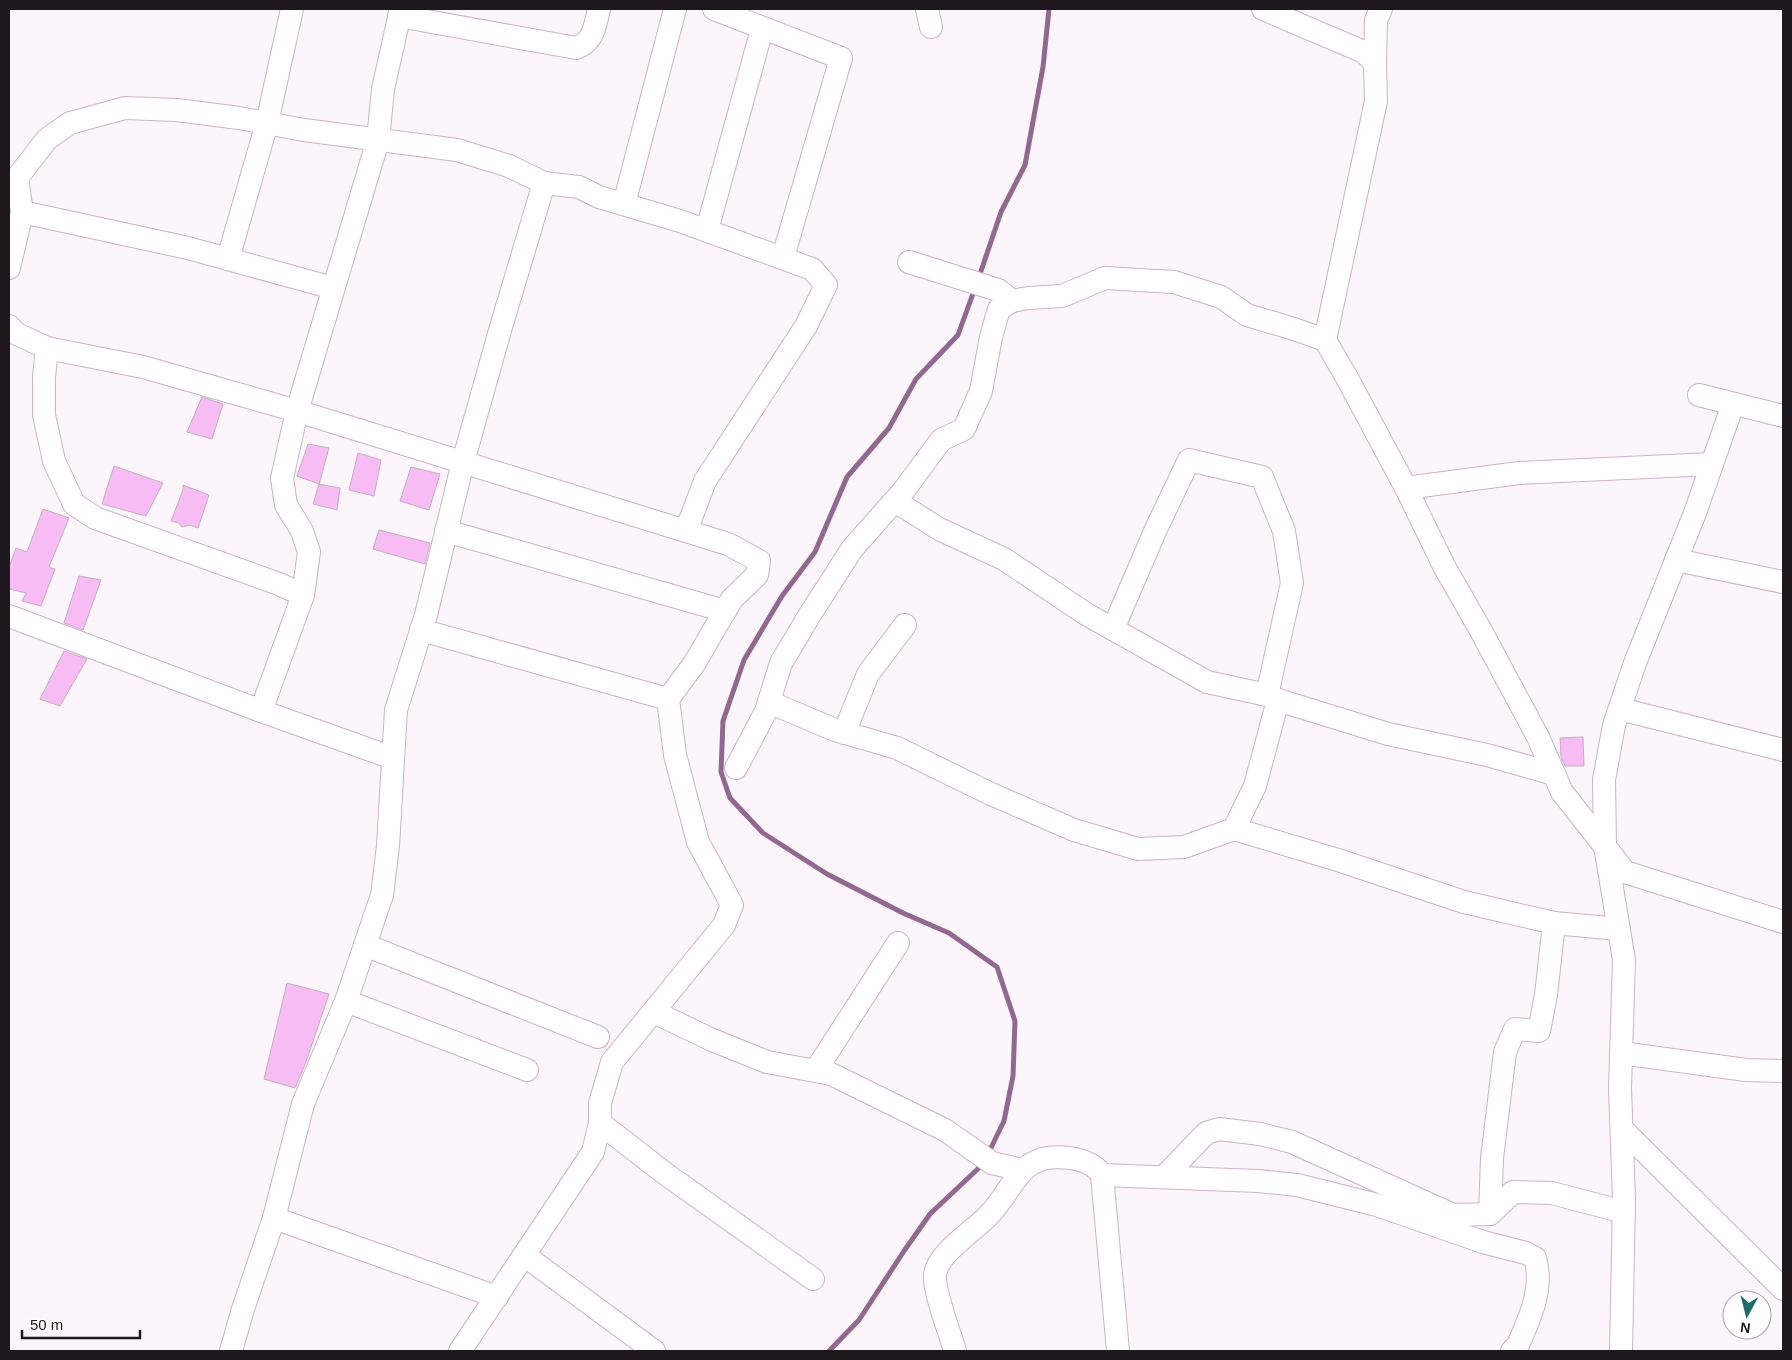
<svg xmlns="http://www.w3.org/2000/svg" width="1792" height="1360" font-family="Arial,sans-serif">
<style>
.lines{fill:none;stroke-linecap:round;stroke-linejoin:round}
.stream{stroke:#91688f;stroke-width:5}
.building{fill:#f7bcf4;stroke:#c2afc1}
.minor-casing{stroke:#c8b4c6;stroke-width:24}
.minor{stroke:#fff;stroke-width:22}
</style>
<rect width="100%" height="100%" fill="#fdf5fc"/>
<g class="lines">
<g class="stream">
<path d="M979,277L1001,212L1025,165L1043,67L1049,9"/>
<path d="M975,288L958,335L916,379L889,428L847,477L815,552L782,596L744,660L723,721L721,772L730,798L763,833L827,874L903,913L949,933L997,967L1015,1021L1013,1076L1004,1121L988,1154"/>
<path d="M829,1351L859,1320L904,1251L930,1214L983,1164"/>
</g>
</g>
<g class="building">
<path d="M202,397L223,404L212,439L187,432Z"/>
<path d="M308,444L329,448L319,484L297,476Z"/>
<path d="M358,453L381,460L374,496L349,490Z"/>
<path d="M114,466L163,483L146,516L102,504Z"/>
<path d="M411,467L440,474L429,510L400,501Z"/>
<path d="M319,484L340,488L337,510L313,504Z"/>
<path d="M183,485L209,495L198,528L190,525L182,527L179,523L171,521L183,490Z"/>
<path d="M43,509L69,518L49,567L55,569L41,606L22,601L26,593L9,589V567L16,548L27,552Z"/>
<path d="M379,530L430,543L425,564L373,549Z"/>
<path d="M79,576L101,580L83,630L64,623Z"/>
<path d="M64,651L87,659L60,706L40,699Z"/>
<path d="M1583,737L1584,766H1565L1561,757L1560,738Z"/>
<path d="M287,983L329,994L306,1062L295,1088L264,1079Z"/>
</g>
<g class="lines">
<g class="minor-casing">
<g id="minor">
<path d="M714,9L841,58L783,257"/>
<path d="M927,9L931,27"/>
<path d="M1263,9L1364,52L1375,63L1376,101L1325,340"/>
<path d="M399,16L576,48C594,42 595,25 599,9"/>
<path d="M1375,63L1376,20L1381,9"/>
<path d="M624,204L675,9"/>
<path d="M22,212L188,248L333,288"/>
<path d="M707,230L762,29"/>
<path d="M228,259L267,123L292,9"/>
<path d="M909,262L998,290L1012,301"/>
<path d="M9,268L22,212L17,178L47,139L70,123L125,108L177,110L239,118L304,130L457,150L509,166L544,183L579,187L599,197L680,221L812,269L826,285L806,326L705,481L686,531"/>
<path d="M9,326L15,333L47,348L143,367L297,411L728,544L759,561L757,575L732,599L694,664L668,699L675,755L698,842L732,905L724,925L612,1062L600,1103V1123L593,1152L460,1351"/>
<path d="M47,348L44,377V415L54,461L74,504L95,518L279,584L303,595L261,711"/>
<path d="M1699,395L1783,416"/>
<path d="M1406,488L1519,473L1712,464"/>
<path d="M895,501L939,529L1004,559L1086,614L1207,682L1267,695L1278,700L1388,734L1487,755L1554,774"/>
<path d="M446,531L725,611"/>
<path d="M1676,560L1783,582"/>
<path d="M303,595L309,552L302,531L286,505L282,478L297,411L378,140L383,89L401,9"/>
<path d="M9,616L261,711L393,758"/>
<path d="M1113,629L1156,529L1189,460L1262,477L1284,531L1292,583L1267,695"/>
<path d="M421,630L668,699"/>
<path d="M1278,700L1255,786L1234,829L1338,860L1464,902L1554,923"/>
<path d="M769,702L835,730L897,748L991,794L1074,830L1138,849L1184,847L1234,829"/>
<path d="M1620,709L1783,750"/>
<path d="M844,733L868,674L905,625"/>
<path d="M736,768L766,711L781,663L809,616L852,549L905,489L941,440L964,429L981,391L991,337L999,309L1012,301L1028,298L1062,296L1105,278L1174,282L1221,297L1247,315L1294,329L1325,340L1346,376L1406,488L1445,568L1480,629L1538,737L1562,792L1625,872L1783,922"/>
<path d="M365,945L598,1037"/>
<path d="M346,1001L527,1070"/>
<path d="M654,1012L710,1039L767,1062L831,1074L945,1130L992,1163L1022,1170"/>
<path d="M1621,1053L1746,1070L1783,1071"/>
<path d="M816,1070L898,943"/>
<path d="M600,1123L663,1172L813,1279"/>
<path d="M1622,1129L1783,1289"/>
<path d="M1102,1175L1258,1181L1297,1185L1377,1205L1483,1242L1526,1253L1535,1258C1544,1289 1530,1317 1518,1345L1512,1351"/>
<path d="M1165,1176L1206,1133L1219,1129L1260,1134L1292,1142L1453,1215L1490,1214L1513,1192L1552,1193L1624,1212"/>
<path d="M1490,1214L1492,1158L1505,1052L1515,1029L1539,1031L1546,995L1554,923L1619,929"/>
<path d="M274,1218L497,1297"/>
<path d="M524,1255L654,1351"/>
<path d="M231,1351L243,1309L274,1218L303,1104L346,1001L382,895L388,846L396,710L426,615L463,462L501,327L544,183"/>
<path d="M955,1351C950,1333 933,1290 935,1274C938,1253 975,1230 989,1215C1018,1184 1018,1152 1070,1158C1083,1160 1095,1164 1102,1175L1118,1351"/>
<path d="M1621,1351L1624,1200L1620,1088L1624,960L1605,846L1604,780L1614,725L1635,663L1695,513L1733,404"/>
</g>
</g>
<use href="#minor" class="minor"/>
</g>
<rect width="1792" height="1360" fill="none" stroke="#1e171d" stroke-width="20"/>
<g transform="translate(1747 1315) rotate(187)"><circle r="24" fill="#ffffff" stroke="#a5a2a5"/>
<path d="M0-4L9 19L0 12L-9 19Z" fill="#1e6b6b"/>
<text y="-8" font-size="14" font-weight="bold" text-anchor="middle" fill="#1e171d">N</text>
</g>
<path d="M22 1330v8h118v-8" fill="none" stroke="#1e171d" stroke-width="2.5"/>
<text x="30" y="1330" font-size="15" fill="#1e171d" stroke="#ffffff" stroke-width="4" paint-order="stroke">50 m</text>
</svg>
